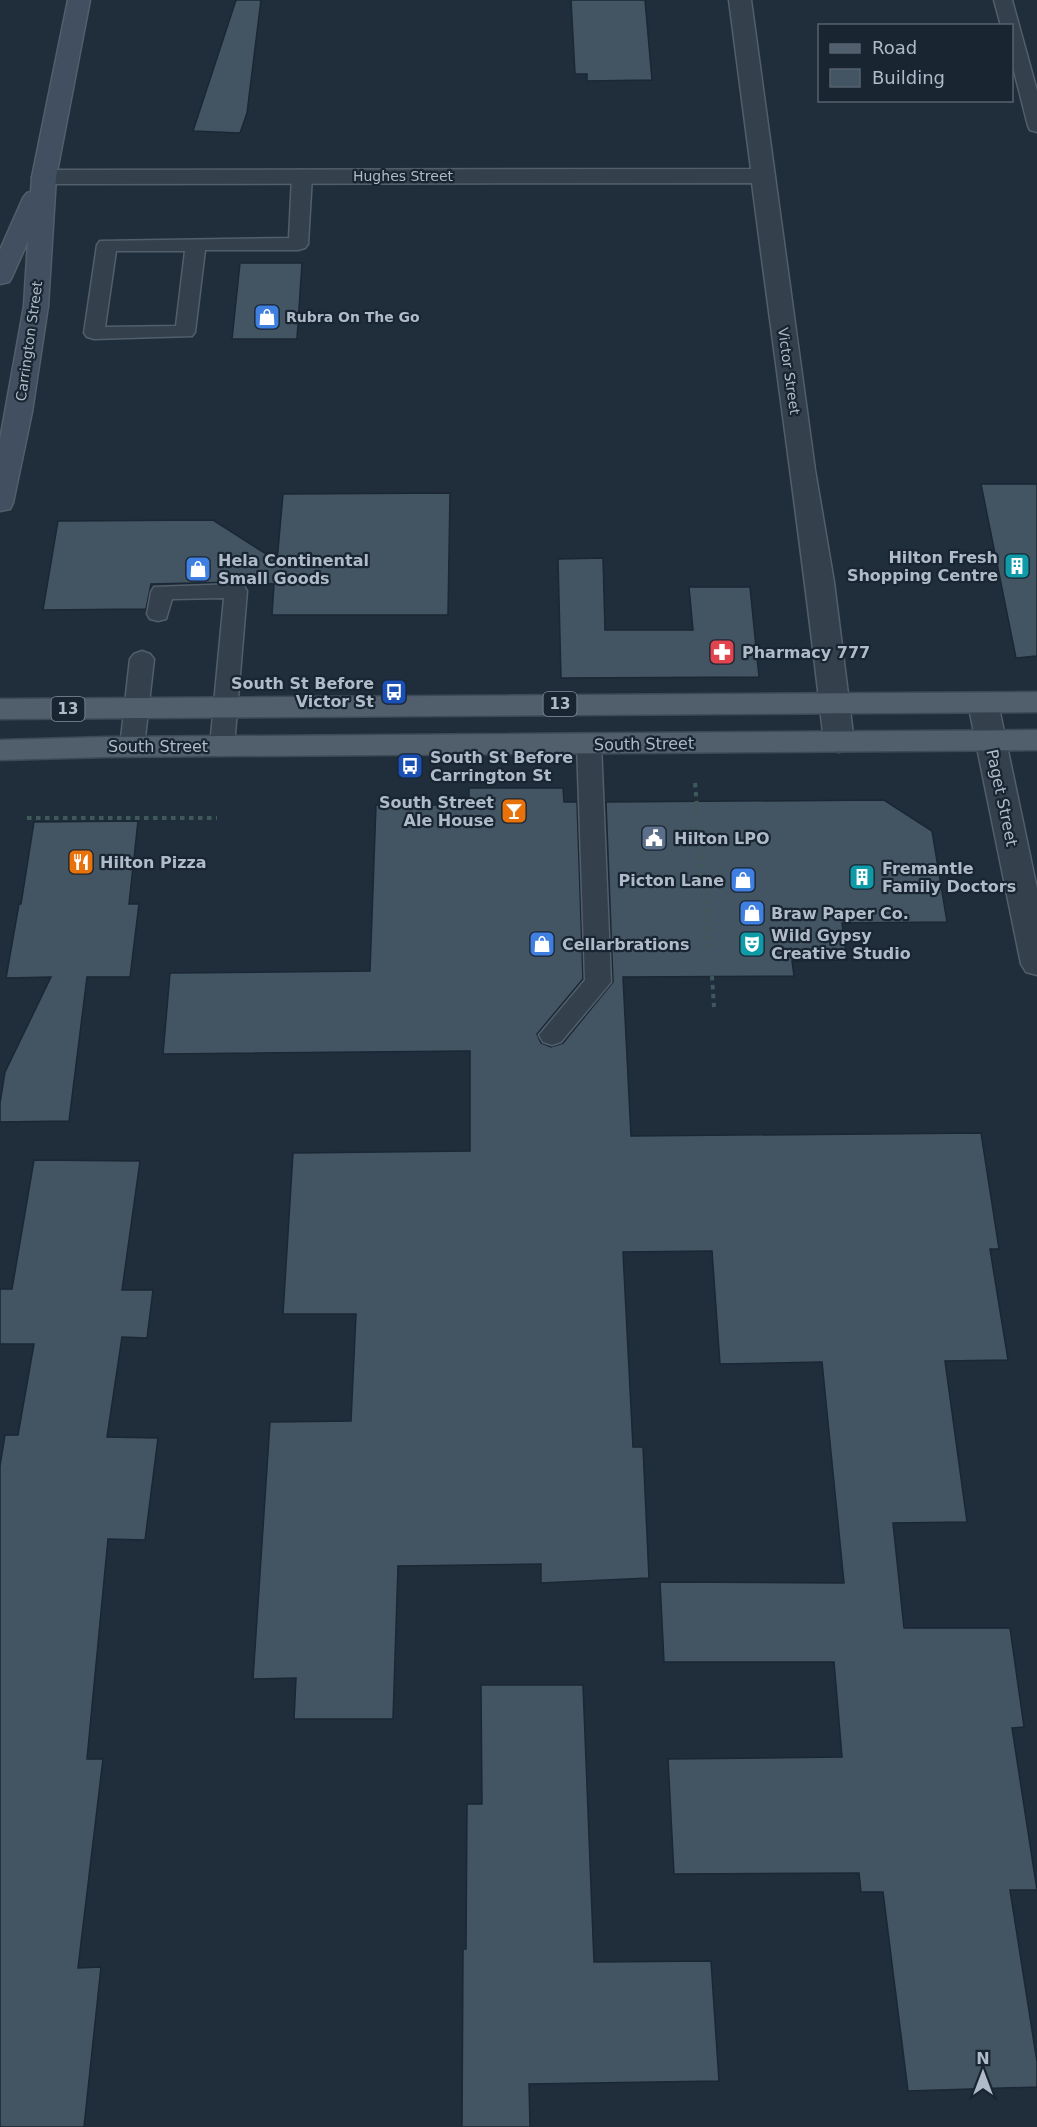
<svg xmlns="http://www.w3.org/2000/svg" width="1037" height="2127" font-family="'DejaVu Sans',sans-serif">
<style>
.building{fill:#435463;stroke:#1b2733;stroke-width:1.5}
.lines{fill:none;stroke-linecap:round;stroke-linejoin:round}
.lane-casing{stroke:#525e6a;stroke-width:3}
.street-casing{stroke:#525e6a;stroke-width:3}
.secondary-casing{stroke:#525e6a;stroke-width:3}
.primary-casing{stroke:#3d4955;stroke-width:3}
.path{stroke:#3f595a;stroke-width:4;stroke-dasharray:4.5 4.5;stroke-linecap:butt}
.lane{fill:#34404c;fill-rule:evenodd}
.street{fill:#34404c;fill-rule:evenodd}
.secondary{fill:#414f60;fill-rule:evenodd}
.primary{fill:#515f6d;fill-rule:evenodd}
.labels{text-anchor:middle;dominant-baseline:central;stroke-width:4.5;stroke-linejoin:round;paint-order:stroke}
.far-street-label{font-size:14px;fill:#afbbc8;stroke:#192531}
.far-poi-label{font-size:14px;font-weight:bold;fill:#afbbc8;stroke:#192531;text-anchor:start}
.shield{fill:#192531;stroke:#828e9b;stroke-width:1.5}
.shield-label{font-size:15px;font-weight:bold;fill:#afbbc8}
.poi-label{font-size:16px;font-weight:bold;fill:#afbbc8;stroke:#192531;text-anchor:start}
.street-label{font-size:16px;fill:#afbbc8;stroke:#192531}
</style>
<rect width="100%" height="100%" fill="#202e3c"/>
<g class="building">
<path d="M236,0H261L247,113L240,133L193,131Z"/>
<path d="M571,0H645L652,80L587,81V74H575Z"/>
<path d="M240,263H302L297,339H232Z"/>
<path d="M981,484H1037V656L1016,658Z"/>
<path d="M450,493L448,615H272L274,584L236,582L151,584L146,609L43,610L58,521L213,520L277,561L283,494Z"/>
<path d="M603,558L605,630H693L689,587H750L759,677L561,678L558,559Z"/>
<path d="M469,788H563L564,802H577L583,979L537,1034L541,1043L551,1047L563,1043L613,982L606,802L884,800L932,831L947,922L842,923L847,960L792,961L794,976L623,977L631,1136L981,1133L999,1249H990L1008,1360L945,1361L967,1522L893,1523L904,1628H1010L1024,1727L1012,1728L1037,1890H1010L1037,2062V2087L908,2091L883,1892H861L859,1873L674,1874L668,1759L842,1757L834,1662H664L660,1582L844,1583L822,1362L720,1364L712,1251L623,1252L633,1447H643L649,1578L541,1583V1564L398,1566L393,1719H294L296,1678L253,1679L270,1422L351,1421L356,1314H283L293,1153L470,1151V1051L163,1054L170,973L370,971L376,805H469Z"/>
<path d="M138,821L129,904H139L130,977H87L69,1121L0,1122V1103L5,1072L51,977L6,978L19,904H21L34,822Z"/>
<path d="M34,1160L140,1161L122,1290H153L147,1338L122,1337L107,1437L158,1438L145,1540L108,1539L87,1759H103L78,1968L101,1967L84,2127H0V1466L5,1435H18L34,1344H0V1289H12Z"/>
<path d="M481,1685H583L594,1962L711,1961L719,2081L529,2084L530,2127H462L463,1949H466L467,1804H482Z"/>
</g>
<g class="lines">
<g class="lane-casing">
<g id="lane">
<path d="M994,0H1012L1037,91V132L1030,130L1028,126L1012,63V26H1001Z"/>
<path d="M302,170L309,172L312,176L308,244L305,248L298,250H205L195,332L192,336L94,339L87,337L84,333L97,245L100,241L289,238L292,176L295,172ZM116,251H185L176,326L105,327Z"/>
<path d="M236,584L244,586L247,591L234,746L231,752L222,754L213,752L210,746L224,598L172,599L166,619L158,621L150,619L147,614L151,592L154,587Z"/>
<path d="M142,651L150,654L154,659L144,747L141,753L132,755L123,753L120,747L130,659L134,654Z"/>
<path d="M589,736L598,738L601,744L611,982L561,1042L552,1045L543,1042L539,1035L585,980L577,744L580,738Z"/>
</g>
</g>
<g class="street-casing">
<g id="street">
<path d="M729,0H751L815,470L834,582L854,742L849,749L839,752L829,749L824,742C803,555 776,369 752,183L44,184L36,182L32,177L36,172L44,170L751,169Z"/>
<path d="M983,693L993,696L998,703L1037,889V975L1026,972L1021,964L968,703L973,696Z"/>
</g>
</g>
<g class="secondary-casing">
<path id="secondary" d="M68,0H90L56,177L48,306L32,412L13,503L10,509L0,511V440L24,306L28,241L12,277L9,282L0,284V250L23,198L27,193L31,192L32,177Z"/>
</g>
<g class="primary-casing">
<g id="primary">
<path d="M1037,692V712L0,719V699Z"/>
<path d="M1037,730V750L106,757L0,760V740L106,737Z"/>
</g>
</g>
<g class="path">
<path d="M695,783L710,961"/>
<path d="M27,818H217"/>
<path d="M712,976L714,1007"/>
</g>
<use href="#lane" class="lane"/>
<use href="#street" class="street"/>
<use href="#secondary" class="secondary"/>
<use href="#primary" class="primary"/>
</g>
<defs>
<g id="shop-square" transform="scale(1.35)"><rect x="-9" y="-9" width="18" height="18" rx="4" fill="#3f7fe0" stroke="#192531"/><path d="M-5-2.5h2.3a2.7 3.5 0 0 1 5.4 0H5L5.5 6h-11ZM-1.5-2.5h3a1.5 2.3 0 0 0-3 0Z" fill="#fff"/></g>
<g id="building-square" transform="scale(1.35)"><rect x="-9" y="-9" width="18" height="18" rx="4" fill="#0f9aa8" stroke="#192531"/><path d="M-4-6H4V6H1V3H-1V6H-4ZM-2.5-4.3h1.7v1.8h-1.7ZM.8-4.3h1.7v1.8H.8ZM-2.5-1h1.7V.8h-1.7ZM.8-1h1.7V.8H.8Z" fill="#fff"/></g>
<g id="pharmacy-square" transform="scale(1.35)"><rect x="-9" y="-9" width="18" height="18" rx="4" fill="#e0444e" stroke="#192531"/><path d="M-2-6h4v4h4v4h-4v4h-4v-4h-4v-4h4Z" fill="#fff"/></g>
<g id="bus-square" transform="scale(1.35)"><rect x="-9" y="-9" width="18" height="18" rx="4" fill="#1a4fb4" stroke="#192531"/><path d="M-5-6H5V4H4V6H2V4H-2V6H-4V4H-5ZM-3.5-4V0h7V-4ZM-3.5 1.2v1.5H-2V1.2ZM2 1.2v1.5H3.5V1.2Z" fill="#fff"/></g>
<g id="bar-square" transform="scale(1.35)"><rect x="-9" y="-9" width="18" height="18" rx="4" fill="#e8710a" stroke="#192531"/><path d="M-6-5H6L.8 .8V4.5H3.5V6h-7V4.5H-.8V.8Z" fill="#fff"/></g>
<g id="civic-square" transform="scale(1.35)"><rect x="-9" y="-9" width="18" height="18" rx="4" fill="#5c6f8a" stroke="#192531"/><path d="M-.6-6.5H3V-4.5H.6V-3L4-1V1h2V6H-6V1h2V-1L-.6-3ZM-1.2 2.5V6h2.4V2.5Z" fill="#fff"/></g>
<g id="restaurant-square" transform="scale(1.35)"><rect x="-9" y="-9" width="18" height="18" rx="4" fill="#e8710a" stroke="#192531"/><path d="M-5-6h1v4h1v-4h1v4h1v-4h1v5L-1.5 .5V6h-2V.5L-5-1ZM5-6V6H3V1.5H1.5Q1.5-4 5-6Z" fill="#fff"/></g>
<g id="theatre-square" transform="scale(1.35)"><rect x="-9" y="-9" width="18" height="18" rx="4" fill="#0f9aa8" stroke="#192531"/><path d="M-5-5.5Q0-4 5-5.5V0Q5 5 0 6Q-5 5-5 0ZM-3.3-2.5H-1v1.5H-3.3ZM1-2.5H3.3v1.5H1ZM-2.8 1Q0 5.5 2.8 1Z" fill="#fff"/></g>
</defs>
<g fill-rule="evenodd">
<use href="#shop-square" x="267" y="317"/>
<use href="#building-square" x="1017" y="566"/>
<use href="#shop-square" x="198" y="569"/>
<use href="#pharmacy-square" x="722" y="652"/>
<use href="#bus-square" x="394" y="692"/>
<use href="#bus-square" x="410" y="766"/>
<use href="#bar-square" x="514" y="811"/>
<use href="#civic-square" x="654" y="838"/>
<use href="#restaurant-square" x="81" y="862"/>
<use href="#building-square" x="862" y="877"/>
<use href="#shop-square" x="743" y="880"/>
<use href="#shop-square" x="752" y="913"/>
<use href="#shop-square" x="542" y="944"/>
<use href="#theatre-square" x="752" y="944"/>
</g>
<g class="labels">
<g class="far-street-label">
<text x="403" y="176">Hughes Street</text>
<text transform="translate(29 341) rotate(-82)">Carrington Street</text>
<text transform="translate(789 371) rotate(82)">Victor Street</text>
</g>
<g class="far-poi-label">
<text x="286" y="317">Rubra On The Go</text>
</g>
<g class="shield">
<rect x="543.5" y="692" width="33" height="24" rx="4.5"/>
<rect x="51.5" y="697" width="33" height="24" rx="4.5"/>
</g>
<g class="shield-label">
<text x="560" y="704">13</text>
<text x="68" y="709">13</text>
</g>
<g class="poi-label">
<text x="998" y="557" text-anchor="end">Hilton Fresh<tspan x="998" dy="18">Shopping Centre</tspan></text>
<text x="218" y="560">Hela Continental<tspan x="218" dy="18">Small Goods</tspan></text>
<text x="742" y="652">Pharmacy 777</text>
<text x="374" y="683" text-anchor="end">South St Before<tspan x="374" dy="18">Victor St</tspan></text>
<text x="430" y="757">South St Before<tspan x="430" dy="18">Carrington St</tspan></text>
<text x="494" y="802" text-anchor="end">South Street<tspan x="494" dy="18">Ale House</tspan></text>
<text x="674" y="838">Hilton LPO</text>
<text x="100" y="862">Hilton Pizza</text>
<text x="882" y="868">Fremantle<tspan x="882" dy="18">Family Doctors</tspan></text>
<text x="724" y="880" text-anchor="end">Picton Lane</text>
<text x="771" y="913">Braw Paper Co.</text>
<text x="771" y="935">Wild Gypsy<tspan x="771" dy="18">Creative Studio</tspan></text>
<text x="562" y="944">Cellarbrations</text>
</g>
<g class="street-label">
<text transform="translate(644 744) rotate(-1)">South Street</text>
<text x="158" y="746">South Street</text>
<text transform="translate(1002 798) rotate(78)">Paget Street</text>
</g>
</g>
<rect x="818" y="24" width="195" height="78" fill="#192531" stroke="#55616d" stroke-width="1.5"/>
<rect x="830" y="44" width="30" height="9" fill="#515f6d" stroke="#55616d" stroke-width="1.5"/>
<text x="872" y="54" font-size="18" fill="#afbbc8">Road</text>
<rect x="830" y="69" width="30" height="18" fill="#435463" stroke="#55616d" stroke-width="1.5"/>
<text x="872" y="84" font-size="18" fill="#afbbc8">Building</text>
<g transform="translate(983 2073)" stroke="#192531" stroke-width="4.5" paint-order="stroke">
<path d="M0-4.5L10 22L0 15L-10 22Z" fill="#afbbc8"/>
<text y="-9" font-size="16" font-weight="bold" text-anchor="middle" fill="#afbbc8">N</text>
</g>
</svg>
